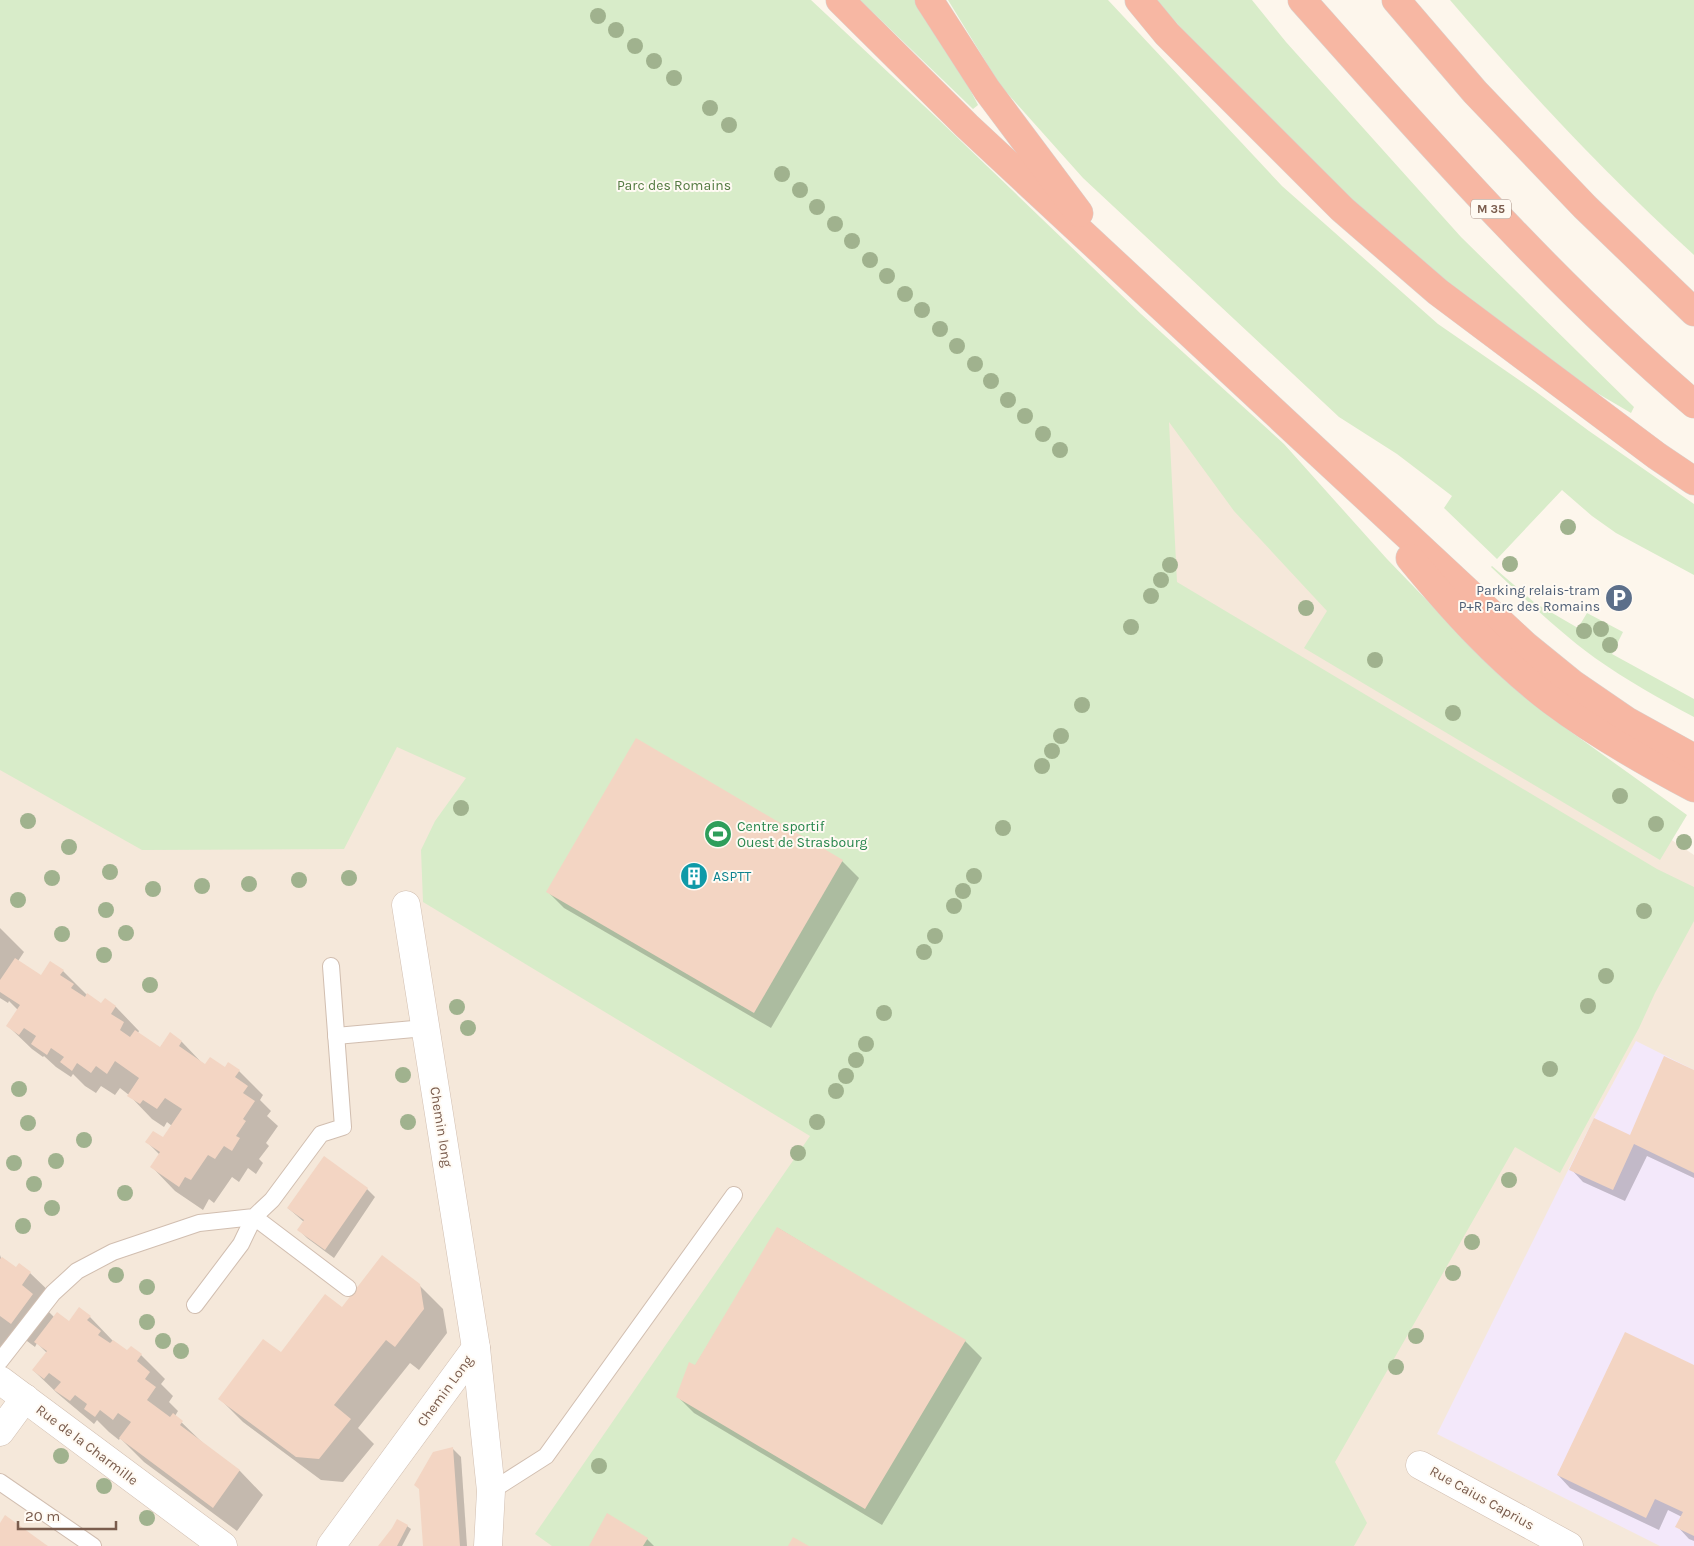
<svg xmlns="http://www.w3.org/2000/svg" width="1694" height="1546" font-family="Karla,sans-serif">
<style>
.residential{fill:#f5e8da}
.education{fill:#f3e8fa}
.green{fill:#d8ecc9}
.shadow{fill:#0003}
.building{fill:#f3d5c3}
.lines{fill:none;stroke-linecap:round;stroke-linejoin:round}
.lane-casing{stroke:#d1beb0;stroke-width:18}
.street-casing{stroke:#d1beb0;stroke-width:29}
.highway-casing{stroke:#dad1cd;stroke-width:29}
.lane{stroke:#fff;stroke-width:16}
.street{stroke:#fff;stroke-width:28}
.highway{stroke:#f7b7a3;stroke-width:28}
.tree{fill:#a0b28e}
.labels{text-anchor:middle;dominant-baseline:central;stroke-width:4;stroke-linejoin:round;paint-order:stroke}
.shield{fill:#fffaf3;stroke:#a28b7f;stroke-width:1}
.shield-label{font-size:12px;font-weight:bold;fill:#7a5c4d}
.park-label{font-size:14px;fill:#537a41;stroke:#fffaf3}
.service-label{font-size:14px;fill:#4e5e75;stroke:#fffaf3;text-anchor:end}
.leisure-label{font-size:14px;fill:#27864d;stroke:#fffaf3;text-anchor:start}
.culture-label{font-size:14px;fill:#0d838f;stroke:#fffaf3;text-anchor:start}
.street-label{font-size:14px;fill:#7a5c4d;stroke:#fffaf3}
</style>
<rect width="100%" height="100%" fill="#fdf6ec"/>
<path class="residential" d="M0,0H774L1590,785L1694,855V1546H0Z"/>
<path class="education" d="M1636,1041L1694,1070V1546H1660L1437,1434L1594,1118Z"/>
<g class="green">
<path d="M0,0H811L938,119L1141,314L1284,444L1387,559L1499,675L1560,724L1687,815L1660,860L1304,648L1327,611L1234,511L1169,422L1177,582L1657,869L1694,887V921L1655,993L1639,1028L1560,1173L1515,1147L1335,1462L1367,1523L1354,1546H552L535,1534L810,1136L423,902L421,850L435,821L466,778L397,747L344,849L142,850L0,770Z"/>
<path d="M860,0H924L978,105L973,109Z"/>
<path d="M948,0H1108L1282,186L1438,324L1535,391L1589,431L1694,504V575L1616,533L1592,516L1562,490L1497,559L1444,508L1452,496L1397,454L1339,417L1083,178L1000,85Z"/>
<path d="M1155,0H1252L1286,42L1461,237L1634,407L1631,413L1580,383L1470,303L1367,214L1260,112Z"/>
<path d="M1450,0H1694V255C1607,176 1526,89 1450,0Z"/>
<path d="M1492,566L1535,603L1578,628L1587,613L1623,632L1612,654L1694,699V717C1660,699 1626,680 1595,658C1558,631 1525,599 1491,567Z"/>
</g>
<g class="shadow">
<path d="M842,861L859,878L771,1028L564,908L547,891Z"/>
<path d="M0,928L24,952L18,961L41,977L63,971L86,994L102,1005L105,1000L116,1007L139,1031L138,1033L160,1048L170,1034L182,1042L205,1066L225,1068L228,1064L239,1071L263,1095L260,1100L271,1111L267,1116L278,1126L266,1143L269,1146L259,1159L263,1163L256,1174L248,1168L239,1182L232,1177L214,1203L209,1199L203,1210L175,1191L152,1167L160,1155L147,1142L163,1139L172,1126L167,1122L164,1127L152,1119L129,1095L120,1088L115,1095L101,1086L96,1093L85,1086L73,1074L71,1077L56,1067L44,1056L43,1057L32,1049L8,1026L18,1010L9,1001L8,1003L0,998Z"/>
<path d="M1694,1071V1178L1647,1156L1625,1201L1583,1182L1571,1169L1631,1137Z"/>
<path d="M367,1189L375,1197L334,1258L307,1238L299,1230L304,1222L288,1208Z"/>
<path d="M778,1228L965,1341L982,1358L882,1525L694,1413L677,1396Z"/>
<path d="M0,1255L1,1258L16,1269L30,1273L54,1296L45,1308L54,1317L69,1322L90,1317L113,1341L127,1352L131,1348L141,1355L165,1379L161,1384L173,1396L169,1402L178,1411L175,1416L206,1446L240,1471L263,1495L237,1531L144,1462L120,1438L119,1440L109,1432L97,1420L94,1424L57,1393L33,1370L47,1353L37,1343L35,1347L23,1338L0,1351Z"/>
<path d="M419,1285L443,1309L447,1333L419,1370L410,1363L358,1428L374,1444L343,1482L321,1480L243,1422L220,1399L281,1354Z"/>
<path d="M1694,1367V1541L1689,1539L1677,1526L1682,1517L1668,1510L1659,1530L1570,1488L1558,1475Z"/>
<path d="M453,1449L461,1457L467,1546H424Z"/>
<path d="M407,1526L411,1529L402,1546H380Z"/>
<path d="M647,1539L654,1546H590Z"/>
</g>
<g class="building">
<path d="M636,738L843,860L754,1013L546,892Z"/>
<path d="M15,958L41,975L50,961L64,970L60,975L74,984L71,988L85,997L87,993L101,1003L105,998L116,1006L111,1014L124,1022L120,1030L130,1037L135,1030L160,1047L170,1032L182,1041L179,1046L205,1064L210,1057L225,1067L228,1062L240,1070L235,1077L248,1086L243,1093L255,1101L243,1119L246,1121L236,1136L240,1138L232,1151L224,1146L215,1159L208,1155L191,1180L185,1177L179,1187L150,1167L160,1152L145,1142L153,1131L163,1137L182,1109L165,1098L157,1109L143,1100L140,1104L127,1096L139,1078L115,1061L107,1074L96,1066L91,1073L77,1063L72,1071L60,1062L64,1057L51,1048L47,1055L31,1044L36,1036L24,1028L19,1035L6,1026L20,1005L0,992V980Z"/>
<path d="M1664,1056L1694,1070V1173L1634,1144L1613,1190L1569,1170L1594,1118L1630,1135Z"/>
<path d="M324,1156L368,1188L325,1250L297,1230L304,1220L287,1208Z"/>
<path d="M777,1227L966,1340L865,1509L676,1397L689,1362L695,1365Z"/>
<path d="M382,1255L420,1284L424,1309L395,1347L386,1340L334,1405L351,1419L319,1459L296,1457L218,1399L263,1339L281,1352L325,1294L342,1307Z"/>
<path d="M2,1257L16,1267L19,1263L31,1272L22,1285L33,1294L11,1324L0,1316V1259Z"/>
<path d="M79,1307L91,1316L87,1320L101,1331L98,1335L110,1343L113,1340L127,1350L131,1346L142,1354L137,1361L150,1372L145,1379L156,1387L147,1400L170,1417L173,1413L183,1421L180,1425L240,1470L213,1508L119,1438L131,1422L118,1413L113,1420L100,1410L95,1417L84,1409L87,1404L75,1395L70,1401L54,1390L61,1382L49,1373L44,1379L32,1370L47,1351L34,1342L57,1312L69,1321Z"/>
<path d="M1625,1332L1694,1365V1536L1675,1527L1683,1512L1655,1499L1646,1518L1557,1475Z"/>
<path d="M453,1447L460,1546H423L419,1489L414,1485L433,1452Z"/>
<path d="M607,1513L648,1538L643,1546H589Z"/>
<path d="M5,1515L45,1544L48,1546H0V1523Z"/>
<path d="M397,1519L408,1525L397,1546H378L392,1528Z"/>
<path d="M793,1537L809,1546H788Z"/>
</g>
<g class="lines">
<g class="lane-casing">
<g id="lane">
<path d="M336,1036L425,1028"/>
<path d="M195,1305L241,1244L254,1217L348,1288"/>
<path d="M0,1361L53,1293L77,1271L113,1252L199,1223L254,1217L272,1200L321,1134L343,1127L331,966"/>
<path d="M0,1482L93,1546"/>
<path d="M491,1491L546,1456L734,1195"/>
</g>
</g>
<g class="street-casing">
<g id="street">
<path d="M406,905L476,1348L491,1491L488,1546"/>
<path d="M0,1380L223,1546"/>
<path d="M0,1432L25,1398"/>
<path d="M1420,1465L1569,1546"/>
<path d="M331,1546L476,1348"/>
</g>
</g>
<g class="highway-casing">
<g id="highway">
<path d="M840,0L967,126L1525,645L1573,684L1627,721L1694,758"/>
<path d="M929,0L987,90L1079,213"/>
<path d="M1139,0L1167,34L1342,209L1438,292L1657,456L1694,481"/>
<path d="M1302,0C1427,140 1551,282 1694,404"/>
<path d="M1396,0L1475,92L1585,207L1694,312"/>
<path d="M1410,558C1453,610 1498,660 1552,701C1596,734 1645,762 1694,788"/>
</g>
</g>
<use href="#lane" class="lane"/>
<use href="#street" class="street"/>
<use href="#highway" class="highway"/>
</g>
<g class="tree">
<circle cx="598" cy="16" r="8"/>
<circle cx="616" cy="30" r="8"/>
<circle cx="635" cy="46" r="8"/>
<circle cx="654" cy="61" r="8"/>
<circle cx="674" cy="78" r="8"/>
<circle cx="710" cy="108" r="8"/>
<circle cx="729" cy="125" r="8"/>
<circle cx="782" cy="174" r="8"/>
<circle cx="800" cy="190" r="8"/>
<circle cx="817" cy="207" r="8"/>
<circle cx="835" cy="224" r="8"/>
<circle cx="852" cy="241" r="8"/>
<circle cx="870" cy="260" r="8"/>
<circle cx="887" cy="276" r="8"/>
<circle cx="905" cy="294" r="8"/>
<circle cx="922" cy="310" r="8"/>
<circle cx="940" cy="329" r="8"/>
<circle cx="957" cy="346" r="8"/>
<circle cx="975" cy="364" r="8"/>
<circle cx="991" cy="381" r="8"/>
<circle cx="1008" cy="400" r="8"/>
<circle cx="1025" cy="416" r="8"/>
<circle cx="1043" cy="434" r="8"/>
<circle cx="1060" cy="450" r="8"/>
<circle cx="1568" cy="527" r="8"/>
<circle cx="1510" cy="564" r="8"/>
<circle cx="1170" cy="565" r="8"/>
<circle cx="1161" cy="580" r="8"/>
<circle cx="1151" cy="596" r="8"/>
<circle cx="1306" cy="608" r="8"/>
<circle cx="1131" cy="627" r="8"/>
<circle cx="1601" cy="629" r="8"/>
<circle cx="1584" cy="631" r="8"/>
<circle cx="1610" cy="645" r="8"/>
<circle cx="1375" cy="660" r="8"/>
<circle cx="1082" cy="705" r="8"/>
<circle cx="1453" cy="713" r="8"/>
<circle cx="1061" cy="736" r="8"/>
<circle cx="1052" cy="751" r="8"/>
<circle cx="1042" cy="766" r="8"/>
<circle cx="1620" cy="796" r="8"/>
<circle cx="461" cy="808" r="8"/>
<circle cx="28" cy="821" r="8"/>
<circle cx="1656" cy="824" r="8"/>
<circle cx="1003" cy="828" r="8"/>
<circle cx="1684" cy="842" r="8"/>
<circle cx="69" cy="847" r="8"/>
<circle cx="110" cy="872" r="8"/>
<circle cx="974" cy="876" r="8"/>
<circle cx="52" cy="878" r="8"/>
<circle cx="349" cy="878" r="8"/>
<circle cx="299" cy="880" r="8"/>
<circle cx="249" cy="884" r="8"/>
<circle cx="202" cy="886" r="8"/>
<circle cx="153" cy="889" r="8"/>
<circle cx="963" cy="891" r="8"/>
<circle cx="18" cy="900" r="8"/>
<circle cx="954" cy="906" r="8"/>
<circle cx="106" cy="910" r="8"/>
<circle cx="1644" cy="911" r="8"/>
<circle cx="126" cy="933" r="8"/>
<circle cx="62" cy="934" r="8"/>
<circle cx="935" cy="936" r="8"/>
<circle cx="924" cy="952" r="8"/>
<circle cx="104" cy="955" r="8"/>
<circle cx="1606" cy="976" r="8"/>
<circle cx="150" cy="985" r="8"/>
<circle cx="1588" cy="1006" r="8"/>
<circle cx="457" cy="1007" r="8"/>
<circle cx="884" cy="1013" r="8"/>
<circle cx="468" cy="1028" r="8"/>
<circle cx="866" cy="1044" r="8"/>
<circle cx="856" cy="1060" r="8"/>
<circle cx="1550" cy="1069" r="8"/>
<circle cx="403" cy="1075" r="8"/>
<circle cx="846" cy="1076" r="8"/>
<circle cx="19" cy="1089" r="8"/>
<circle cx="836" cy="1091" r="8"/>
<circle cx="408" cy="1122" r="8"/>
<circle cx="817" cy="1122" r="8"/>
<circle cx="28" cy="1123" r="8"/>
<circle cx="84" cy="1140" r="8"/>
<circle cx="798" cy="1153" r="8"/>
<circle cx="56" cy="1161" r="8"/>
<circle cx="14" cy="1163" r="8"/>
<circle cx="1509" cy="1180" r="8"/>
<circle cx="34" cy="1184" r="8"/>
<circle cx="125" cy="1193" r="8"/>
<circle cx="52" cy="1208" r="8"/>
<circle cx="23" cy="1226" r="8"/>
<circle cx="1472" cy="1242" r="8"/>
<circle cx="1453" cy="1273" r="8"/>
<circle cx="116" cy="1275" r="8"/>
<circle cx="147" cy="1287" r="8"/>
<circle cx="147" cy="1322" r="8"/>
<circle cx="1416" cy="1336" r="8"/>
<circle cx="163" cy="1341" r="8"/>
<circle cx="181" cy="1351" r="8"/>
<circle cx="1396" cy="1367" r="8"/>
<circle cx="61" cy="1456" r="8"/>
<circle cx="599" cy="1466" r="8"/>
<circle cx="104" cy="1486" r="8"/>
<circle cx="147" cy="1518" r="8"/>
</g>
<defs>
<g id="parking-disc" transform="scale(1.4375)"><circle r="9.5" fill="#5c6f8a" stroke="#fffaf3"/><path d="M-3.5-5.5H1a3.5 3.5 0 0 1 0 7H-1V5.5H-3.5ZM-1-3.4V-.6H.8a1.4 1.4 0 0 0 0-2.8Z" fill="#fff"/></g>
<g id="stadium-disc" transform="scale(1.4375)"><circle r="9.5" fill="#2e9e5b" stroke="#fffaf3"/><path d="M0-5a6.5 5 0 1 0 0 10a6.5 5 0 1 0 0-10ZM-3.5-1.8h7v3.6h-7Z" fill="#fff"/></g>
<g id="building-disc" transform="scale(1.4375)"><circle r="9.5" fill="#0f9aa8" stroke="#fffaf3"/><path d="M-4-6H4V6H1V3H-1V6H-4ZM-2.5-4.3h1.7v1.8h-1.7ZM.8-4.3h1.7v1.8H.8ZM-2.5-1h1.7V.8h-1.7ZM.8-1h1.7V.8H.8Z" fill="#fff"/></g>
</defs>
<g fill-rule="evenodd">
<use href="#parking-disc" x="1619" y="598"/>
<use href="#stadium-disc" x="718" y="834"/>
<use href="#building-disc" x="694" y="876"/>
</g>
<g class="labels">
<rect class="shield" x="1471" y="199.5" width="40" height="19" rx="4"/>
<g class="shield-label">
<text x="1491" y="209">M 35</text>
</g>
<g class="park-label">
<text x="674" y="185">Parc des Romains</text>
</g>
<g class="service-label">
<text x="1600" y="590">Parking relais-tram<tspan x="1600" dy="16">P+R Parc des Romains</tspan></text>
</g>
<g class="leisure-label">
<text x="737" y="826">Centre sportif<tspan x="737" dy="16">Ouest de Strasbourg</tspan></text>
</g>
<g class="culture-label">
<text x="713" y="876">ASPTT</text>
</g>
<g class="street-label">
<text transform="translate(441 1127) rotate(81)">Chemin long</text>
<text transform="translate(445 1391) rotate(-54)">Chemin Long</text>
<text transform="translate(87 1445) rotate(37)">Rue de la Charmille</text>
<text transform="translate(1482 1498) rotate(29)">Rue Caius Caprius</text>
</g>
</g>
<path d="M18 1521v8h98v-8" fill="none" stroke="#7a5c4d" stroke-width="2.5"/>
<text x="25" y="1521" font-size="15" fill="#7a5c4d" stroke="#fffaf3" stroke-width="4" paint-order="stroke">20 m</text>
</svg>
